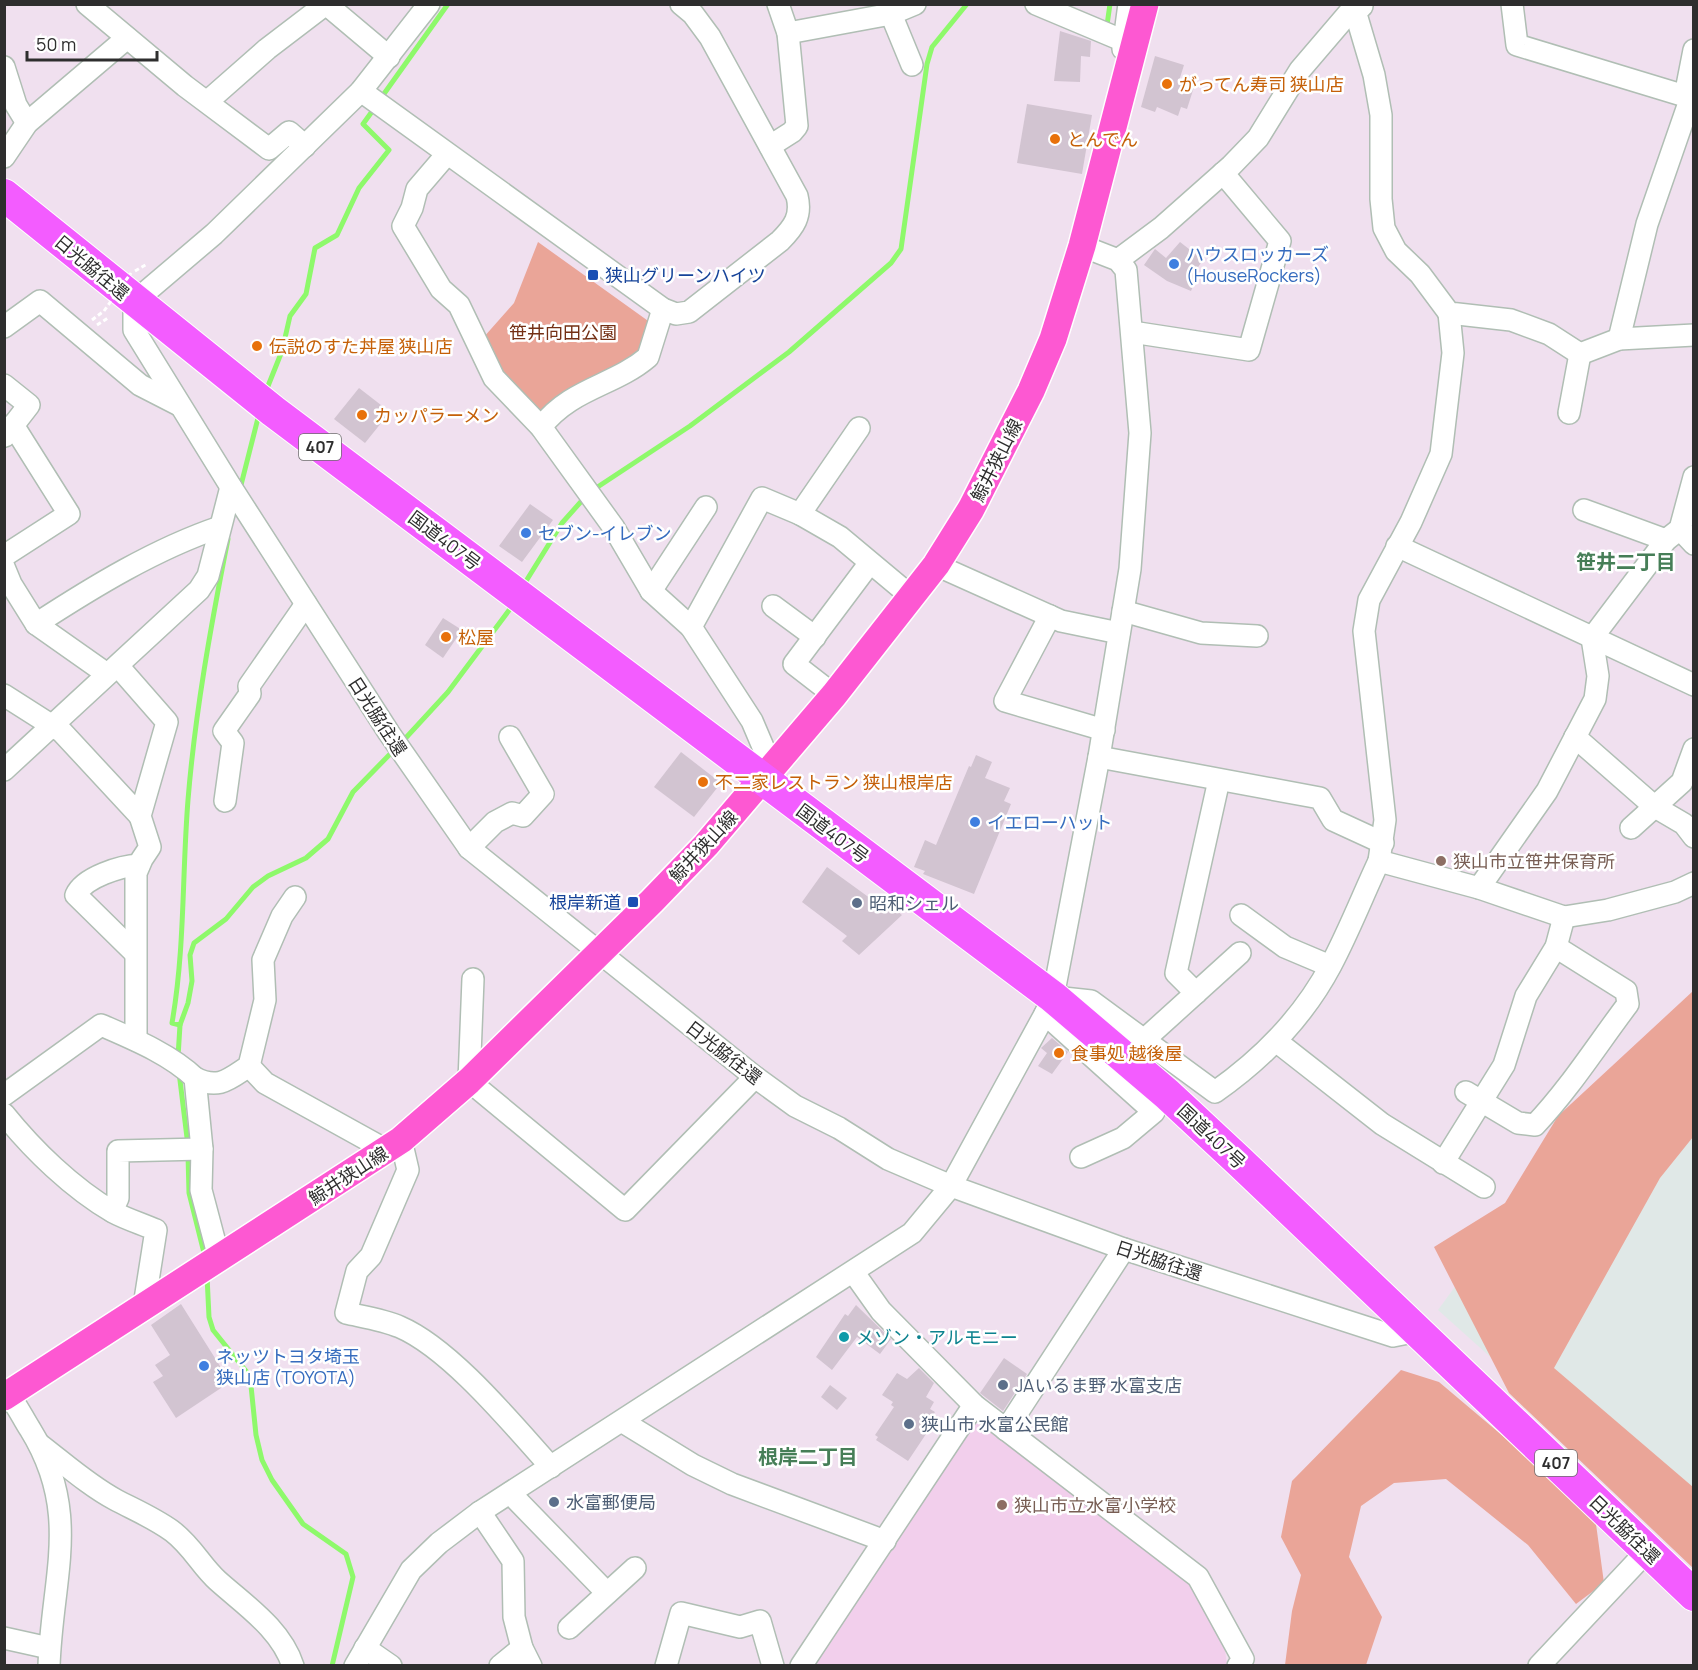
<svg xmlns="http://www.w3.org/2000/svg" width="1698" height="1670" font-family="Manrope,'Noto Sans JP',sans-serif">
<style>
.industrial{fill:#e0e8e7}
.education{fill:#f2cfec}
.green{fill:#eaa598}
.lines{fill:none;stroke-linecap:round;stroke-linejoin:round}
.stream{stroke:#8ef96b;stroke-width:5}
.building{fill:#d2c4d1}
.minor-casing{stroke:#b0beb4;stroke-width:24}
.major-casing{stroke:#fff;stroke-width:30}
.highway-casing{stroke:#fff;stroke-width:34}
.path{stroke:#fff;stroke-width:3;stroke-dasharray:4.5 3;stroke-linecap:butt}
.minor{stroke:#fff;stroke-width:21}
.major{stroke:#fd58d2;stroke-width:27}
.highway{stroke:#f35cff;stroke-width:32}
.path-bridge{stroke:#fff;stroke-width:3;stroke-dasharray:4.5 3;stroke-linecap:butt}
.food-dot{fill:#e8710a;stroke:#fff;stroke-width:2}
.shop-dot{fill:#3f7fe0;stroke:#fff;stroke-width:2}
.transit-dot{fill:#1a4fb4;stroke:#fff;stroke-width:2}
.education-dot{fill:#8d6e63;stroke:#fff;stroke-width:2}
.service-dot{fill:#5c6f8a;stroke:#fff;stroke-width:2}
.culture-dot{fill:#0f9aa8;stroke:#fff;stroke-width:2}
.labels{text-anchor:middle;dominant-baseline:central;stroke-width:5;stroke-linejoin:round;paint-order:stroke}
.shield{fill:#fff;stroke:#6d6d6d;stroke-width:1.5}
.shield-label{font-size:16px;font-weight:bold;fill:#2e2e2e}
.food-label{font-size:18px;fill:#c56008;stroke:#fff;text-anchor:start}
.shop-label{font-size:18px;fill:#366cbe;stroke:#fff;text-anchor:start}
.street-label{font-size:18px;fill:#2e2e2e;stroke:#fff}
.transit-label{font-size:18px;fill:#164399;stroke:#fff;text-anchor:start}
.park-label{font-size:18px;fill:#743015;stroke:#fff}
.education-label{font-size:18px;fill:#785e54;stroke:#fff;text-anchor:start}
.service-label{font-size:18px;fill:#4e5e75;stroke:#fff;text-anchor:start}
.culture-label{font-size:18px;fill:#0d838f;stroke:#fff;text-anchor:start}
.neighbourhood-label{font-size:20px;font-weight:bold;fill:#467e57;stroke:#fff}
</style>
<rect width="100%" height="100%" fill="#f0e0ef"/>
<path class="industrial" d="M1693,1008V1539L1438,1310L1616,1065Z"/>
<path class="education" d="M981,1423L1190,1583L1225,1650L1227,1665L813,1666L965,1427Z"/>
<g class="green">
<path d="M538,242L651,323L639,357L543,418L499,375L483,338L514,303Z"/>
<path d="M1693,991V1137L1660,1178L1554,1368L1693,1487V1568L1509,1393L1434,1247L1505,1203L1558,1116Z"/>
<path d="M1401,1370L1439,1382L1543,1470L1596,1524L1604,1583L1576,1604L1528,1545L1446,1479L1394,1483L1361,1506L1349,1557L1382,1617L1366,1665H1285L1292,1611L1301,1575L1281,1537L1292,1481Z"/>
</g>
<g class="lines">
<g class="stream">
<path d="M1107,25L1110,4"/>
<path d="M381,98L448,4"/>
<path d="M266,391L282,351L290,316L306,294L315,248L337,235L359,188L389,150L363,124L376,106"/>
<path d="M240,489L259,414"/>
<path d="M593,490L690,426L789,352L891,263L901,249L927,64L932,47L967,4"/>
<path d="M523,586L562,523L586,496"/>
<path d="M402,742L448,692L513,605"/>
<path d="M180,1025L172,1023C185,949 182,874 188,800C195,713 211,625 228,539"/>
<path d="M178,1057L180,1025L188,1003L192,981L190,955L194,943L226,919L253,887L268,876L306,858L328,839L353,792L395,749"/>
<path d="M179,1072L188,1146"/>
<path d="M188,1155L189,1193L205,1257"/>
<path d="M207,1276L209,1317L213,1330L250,1376L256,1435L262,1460L272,1480L303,1524L346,1554L353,1577L332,1666"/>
</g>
</g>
<g class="building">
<path d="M1060,31L1091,41L1090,57L1081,56L1080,82L1054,81Z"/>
<path d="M1155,56L1184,65L1179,81L1194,87L1187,109L1181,107L1178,116L1157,107L1155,112L1141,107Z"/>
<path d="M1027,104L1092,115L1082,174L1017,163Z"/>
<path d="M1180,242L1203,260L1196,270L1199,272L1191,291L1167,281L1144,265L1155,249L1166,258Z"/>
<path d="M359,388L390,412L365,443L334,419Z"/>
<path d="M530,504L553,520L522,562L499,546Z"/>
<path d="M443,618L462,630L443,658L425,645Z"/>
<path d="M681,752L721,783L694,817L654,787Z"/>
<path d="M976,755L992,762L985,778L1010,788L1004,801L1011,804L974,894L923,874L925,871L914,867L925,840L936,845L969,766L971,767Z"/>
<path d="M827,867L885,909L888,904L902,915L859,955L842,941L847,936L802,902Z"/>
<path d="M1052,1038L1068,1052L1052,1074L1038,1066L1047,1053L1041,1048Z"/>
<path d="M181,1304L230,1382L176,1418L153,1382L163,1376L155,1365L170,1355L151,1325Z"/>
<path d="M856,1305L891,1339L880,1354L857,1337L832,1370L816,1357L845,1314L848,1316Z"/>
<path d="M1004,1358L1027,1374L1003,1411L980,1393Z"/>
<path d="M919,1368L934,1383L926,1397L934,1402L930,1409L935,1412L930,1420L934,1422L908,1461L876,1440L878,1437L875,1435L894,1407L891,1405L893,1402L882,1395L897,1373L907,1379Z"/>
<path d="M830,1385L847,1398L837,1410L821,1397Z"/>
</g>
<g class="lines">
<g class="minor-casing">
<g id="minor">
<path d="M87,4L185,86L269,149L289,132L305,146"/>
<path d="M429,4L361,91L214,234L134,302V330L231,487L389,733L469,848L755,1077L795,1106L839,1128L888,1159L951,1186L1124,1249L1393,1336L1418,1331"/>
<path d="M1036,4L1124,41L1135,42"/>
<path d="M1353,4L1374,75L1381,115V199L1384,228L1396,251L1420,274L1449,313L1511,320L1549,334L1580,354L1619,339L1694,335"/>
<path d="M1512,4L1517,45L1685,96"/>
<path d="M891,14L912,65"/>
<path d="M788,33L891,14L915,4"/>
<path d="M1123,49L1129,4"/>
<path d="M4,67L16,105L27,123"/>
<path d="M361,91L663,309L676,314L689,312L780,241C794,227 802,216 797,196L710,37L693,14L681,4"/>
<path d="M208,101L267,49L326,4L389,57"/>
<path d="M770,146L792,132L797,126L788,33L778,4"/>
<path d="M447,154L417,189L412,208L403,226L441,289L459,305L494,378L541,427L614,528L651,591L691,627L752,721L772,768"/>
<path d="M4,157L27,123L127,38"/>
<path d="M1118,260L1161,228L1231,166L1258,138L1300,70L1353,8L1362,6"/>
<path d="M4,327L40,301L140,385L179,405"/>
<path d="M1132,332L1249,350L1280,241L1223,173"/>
<path d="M1619,339L1647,224L1690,100L1685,96L1694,50"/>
<path d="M4,385L29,405L5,436"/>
<path d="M1569,413L1580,354"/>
<path d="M541,427C571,388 614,386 648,357L663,309"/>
<path d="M1584,510L1666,540"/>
<path d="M800,514L859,428"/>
<path d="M1680,529L1694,544"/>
<path d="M1397,546L1694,685"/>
<path d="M4,556L69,514L13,425"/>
<path d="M936,565L1061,621L1119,633"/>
<path d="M4,567L11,584L36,624"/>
<path d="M651,591L706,507"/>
<path d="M773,606L815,637"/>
<path d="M1123,611L1201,633L1257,636"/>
<path d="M1050,616L1005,701L1104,730"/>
<path d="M691,627L762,498L800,514L840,537L913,598"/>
<path d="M118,666L167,722L140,816L150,847L142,859L136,873V1040"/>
<path d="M107,674L36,624C93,587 155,549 220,527"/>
<path d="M4,695L62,732L140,816"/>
<path d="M834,695L794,664L869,564"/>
<path d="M1575,737L1655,807L1684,824L1694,837"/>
<path d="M1099,757L1320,798L1333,820L1383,843"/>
<path d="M4,770L199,590L208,576L231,487"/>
<path d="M225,801L233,743L224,731L250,694L249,686L306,604"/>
<path d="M1631,828L1682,782L1694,749"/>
<path d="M469,848L495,822L512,813L523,816L543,794L510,737"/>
<path d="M1379,861L1479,888L1564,917L1608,910L1675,892L1694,883"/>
<path d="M1479,888L1547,791L1595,699L1598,676L1592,638L1666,540L1680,529L1694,477"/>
<path d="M1241,915L1285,947L1330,966"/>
<path d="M134,952L76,895C84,877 121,866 139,865"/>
<path d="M473,979L469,1081L625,1210L755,1077"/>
<path d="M1196,993L1176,973L1219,780"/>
<path d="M1054,997L1091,1001L1215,1092C1262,1059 1304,1016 1331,965C1349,931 1363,895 1379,861L1385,820L1364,631L1369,600L1411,522L1441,454L1453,353L1449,313"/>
<path d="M1045,1014L1154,1112L1123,1138L1081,1157"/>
<path d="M1145,1039L1240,953"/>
<path d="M1276,1041L1382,1124L1484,1187"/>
<path d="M249,1066L265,1083L386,1150"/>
<path d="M195,1078C219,1090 229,1079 249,1066L265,1000L263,960L282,916L295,897"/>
<path d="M1466,1092L1518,1123L1535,1125C1570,1088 1597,1045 1628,1004L1626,991L1556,947"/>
<path d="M4,1095L101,1025C133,1039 170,1054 195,1078L202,1149L201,1190L219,1258"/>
<path d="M4,1114C33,1150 72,1188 113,1212C126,1219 142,1224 156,1230L144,1306"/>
<path d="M401,1140L408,1170L371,1256L357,1271L346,1313C364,1317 384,1320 400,1327C451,1349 513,1425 551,1467"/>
<path d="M1443,1163L1504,1065L1526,996L1556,947L1564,917"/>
<path d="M112,1211L118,1198V1151L202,1149"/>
<path d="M854,1273L881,1311L974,1405L1198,1577L1243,1659L1238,1666"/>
<path d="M4,1391C15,1400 22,1417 30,1429C82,1513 52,1576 49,1666"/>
<path d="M623,1422L693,1465L732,1484L885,1541"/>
<path d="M1006,1430L1124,1249"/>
<path d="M39,1444C64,1463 88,1485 116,1500C135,1510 154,1518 172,1531C193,1547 201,1566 218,1581C246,1606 281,1629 293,1666"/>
<path d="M510,1493L607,1593"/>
<path d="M480,1512L513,1561L514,1617L522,1648L531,1666"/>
<path d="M569,1628L635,1568"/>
<path d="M4,1638L49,1648"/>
<path d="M365,1648L391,1666"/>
<path d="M355,1666L411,1570L439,1543L480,1512L912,1233L951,1186L1045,1014L1053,997L1099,757L1130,569L1140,433L1126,270L1118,260L1082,246"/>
<path d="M500,1666L522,1648"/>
<path d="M666,1666L681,1613L740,1627L760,1621L773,1666"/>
<path d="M801,1666L974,1405"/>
<path d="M1539,1666L1647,1551"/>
</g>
</g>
<g class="major-casing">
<path id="major" d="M4,1397L401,1140L469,1081L652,901L706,845L834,695L936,565L971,509L1031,391L1053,339L1082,246L1145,4"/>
</g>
<g class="highway-casing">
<path id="highway" d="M4,195L273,411L1053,997L1167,1094L1239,1161L1694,1595"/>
</g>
<g class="path">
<path d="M135,271L147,264"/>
<path d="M92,320L104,311"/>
<path d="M97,325L108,318"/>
</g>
<use href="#minor" class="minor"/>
<use href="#major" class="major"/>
<use href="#highway" class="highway"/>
<path class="path-bridge" d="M104,311L131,273"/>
</g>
<g class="food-dot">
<circle cx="1167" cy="84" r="6"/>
<circle cx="1055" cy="139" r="6"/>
<circle cx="257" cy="346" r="6"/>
<circle cx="362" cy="415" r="6"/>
<circle cx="446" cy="637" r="6"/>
<circle cx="703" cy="782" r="6"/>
<circle cx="1059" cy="1053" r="6"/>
</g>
<g class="shop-dot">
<circle cx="1174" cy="264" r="6"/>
<circle cx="526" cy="533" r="6"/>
<circle cx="975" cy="822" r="6"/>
<circle cx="204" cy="1366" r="6"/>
</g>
<g class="transit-dot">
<rect x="587" y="269" width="12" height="12" rx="3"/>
<rect x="627" y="896" width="12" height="12" rx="3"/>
</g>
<g class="education-dot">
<circle cx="1441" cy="861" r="6"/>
<circle cx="1002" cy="1505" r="6"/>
</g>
<g class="service-dot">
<circle cx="857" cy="903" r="6"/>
<circle cx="1003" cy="1385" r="6"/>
<circle cx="909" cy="1424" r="6"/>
<circle cx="554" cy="1502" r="6"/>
</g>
<circle class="culture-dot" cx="844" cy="1337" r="6"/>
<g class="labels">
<g class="shield">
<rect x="299" y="434" width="42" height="26" rx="4.5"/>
<rect x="1535" y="1450" width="42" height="26" rx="4.5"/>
</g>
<g class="shield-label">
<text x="320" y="447">407</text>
<text x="1556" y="1463">407</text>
</g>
<g class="food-label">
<text x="1179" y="84">がってん寿司 狭山店</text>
<text x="1067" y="139">とんでん</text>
<text x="269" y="346">伝説のすた丼屋 狭山店</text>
<text x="374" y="415">カッパラーメン</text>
<text x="458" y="637">松屋</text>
<text x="715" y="782">不二家レストラン 狭山根岸店</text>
<text x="1071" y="1053">食事処 越後屋</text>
</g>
<g class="shop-label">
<text x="1186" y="254">ハウスロッカーズ<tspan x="1186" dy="21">(HouseRockers)</tspan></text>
<text x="538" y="533">セブン-イレブン</text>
<text x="987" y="822">イエローハット</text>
<text x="216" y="1356">ネッツトヨタ埼玉<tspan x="216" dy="21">狭山店 (TOYOTA)</tspan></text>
</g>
<g class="street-label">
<text transform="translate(92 267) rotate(40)">日光脇往還</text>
<text transform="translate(996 460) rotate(-63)">鯨井狭山線</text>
<text transform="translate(445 540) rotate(37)">国道407号</text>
<text transform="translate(378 716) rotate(57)">日光脇往還</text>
<text transform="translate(833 833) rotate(37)">国道407号</text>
<text transform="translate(703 846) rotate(-47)">鯨井狭山線</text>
<text transform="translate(724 1052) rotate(38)">日光脇往還</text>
<text transform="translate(1212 1136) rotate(43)">国道407号</text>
<text transform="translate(348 1175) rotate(-33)">鯨井狭山線</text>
<text transform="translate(1159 1260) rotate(18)">日光脇往還</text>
<text transform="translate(1625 1529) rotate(44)">日光脇往還</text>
</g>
<g class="transit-label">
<text x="605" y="275">狭山グリーンハイツ</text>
<text x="621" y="902" text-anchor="end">根岸新道</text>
</g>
<g class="park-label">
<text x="563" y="332">笹井向田公園</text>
</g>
<g class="education-label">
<text x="1453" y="861">狭山市立笹井保育所</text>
<text x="1014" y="1505">狭山市立水富小学校</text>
</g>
<g class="service-label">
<text x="869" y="903">昭和シェル</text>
<text x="1015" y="1385">JAいるま野 水富支店</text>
<text x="921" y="1424">狭山市 水富公民館</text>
<text x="566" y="1502">水富郵便局</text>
</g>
<g class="culture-label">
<text x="856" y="1337">メゾン・アルモニー</text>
</g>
<g class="neighbourhood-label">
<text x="1626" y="561">笹井二丁目</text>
<text x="808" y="1456">根岸二丁目</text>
</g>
</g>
<rect width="1698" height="1670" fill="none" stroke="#2e2e2e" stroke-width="12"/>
<path d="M27 51v9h130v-9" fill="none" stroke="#2e2e2e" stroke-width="3"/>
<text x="36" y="51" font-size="18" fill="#2e2e2e" stroke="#ffffff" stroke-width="4.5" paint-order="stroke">50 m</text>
</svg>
